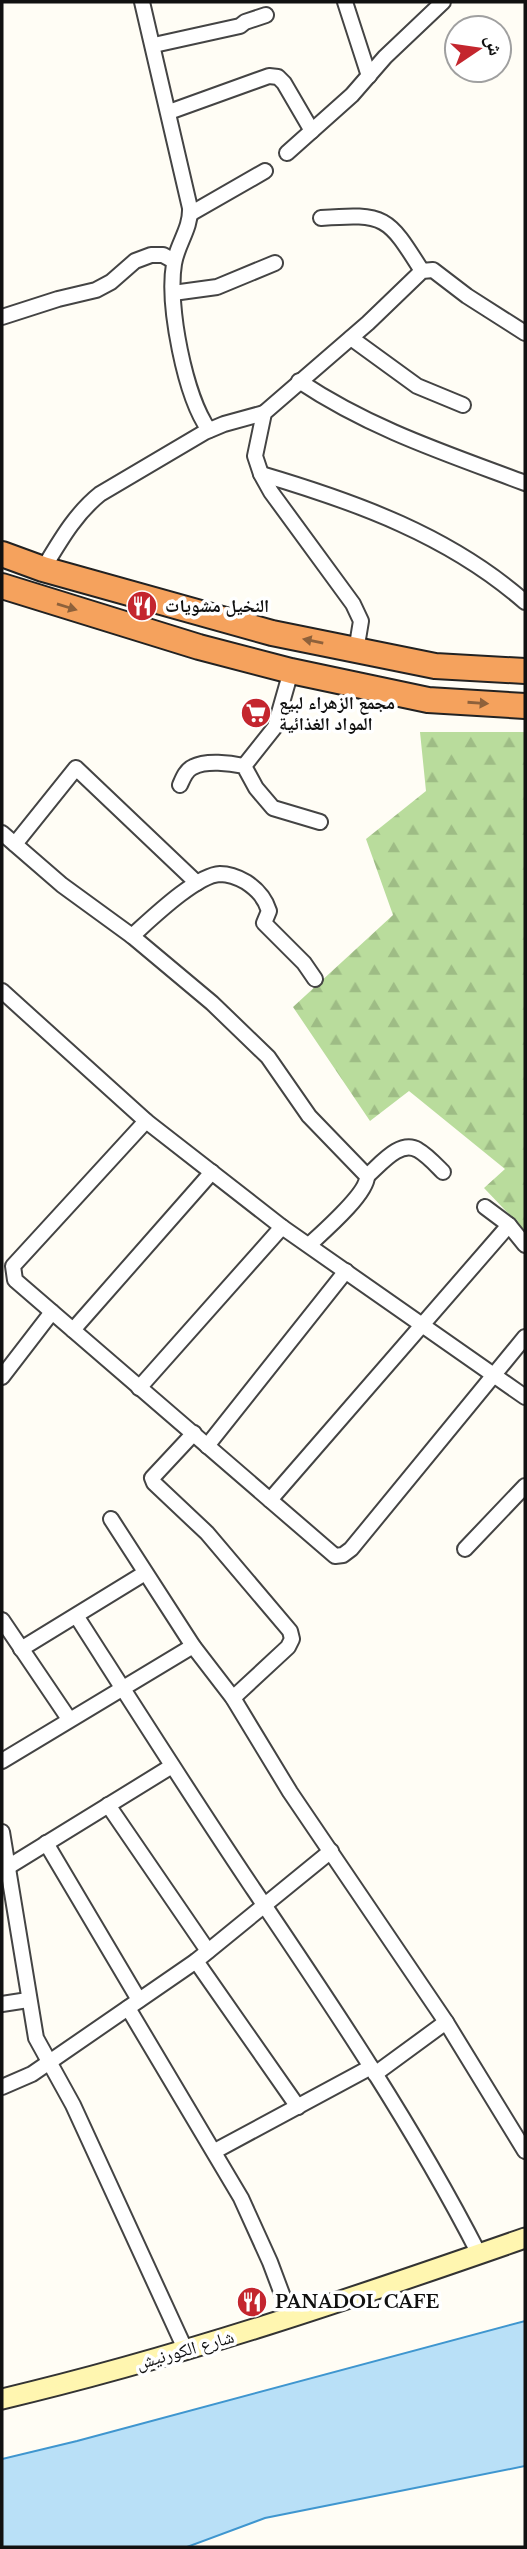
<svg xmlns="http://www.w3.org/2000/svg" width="527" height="2549" font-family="'Libre Baskerville','Noto Naskh Arabic',serif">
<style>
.forest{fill:url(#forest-firs)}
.water{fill:#b9e0f7;stroke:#3f96cf;stroke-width:2}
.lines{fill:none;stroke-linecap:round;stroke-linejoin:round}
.street-casing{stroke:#444;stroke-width:18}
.secondary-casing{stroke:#333;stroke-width:23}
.highway-casing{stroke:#222;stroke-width:28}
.street{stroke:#fff;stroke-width:14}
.secondary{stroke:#fff6b0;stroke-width:19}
.highway{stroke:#f5a25d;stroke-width:24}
.oneway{fill:#8e613b}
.labels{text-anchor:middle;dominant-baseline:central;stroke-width:7;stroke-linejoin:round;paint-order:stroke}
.poi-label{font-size:18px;font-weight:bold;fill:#111;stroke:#fff;text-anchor:start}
.street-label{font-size:18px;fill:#111;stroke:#fff}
</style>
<defs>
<pattern id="forest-firs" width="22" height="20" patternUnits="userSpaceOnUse" patternTransform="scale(1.75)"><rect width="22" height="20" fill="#b9dc9c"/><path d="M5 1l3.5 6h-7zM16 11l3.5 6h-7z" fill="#9ebc85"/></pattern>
</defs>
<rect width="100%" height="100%" fill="#fffdf5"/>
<path class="forest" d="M420,732H525V1231L484,1188L505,1169L409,1091L370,1121L293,1007L393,915L366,839L426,791Z"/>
<path class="water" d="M525,2321V2466L265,2518L187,2547H2V2459L77,2441Z"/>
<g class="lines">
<g class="street-casing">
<g id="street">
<path d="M142,2L190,208C191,229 177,244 174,264C167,305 185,397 209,430"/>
<path d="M345,2L369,76"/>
<path d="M154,45L240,26L245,22L266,15"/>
<path d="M169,112L269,76L278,77L284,83L312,131"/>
<path d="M287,153L352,95L385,57L443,2"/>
<path d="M190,214L265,171"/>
<path d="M321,218C386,213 388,217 422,271"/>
<path d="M173,293L217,287L275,263"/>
<path d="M2,317L58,299L96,290L111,282L135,261L151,255H163L174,261"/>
<path d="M351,338L417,386L463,405"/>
<path d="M299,381C371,429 445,453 525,483"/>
<path d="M261,474C356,502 450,536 525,602"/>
<path d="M43,569C60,541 75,514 100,494L205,432L224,424L264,413"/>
<path d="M356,651L361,621L353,604L271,492L261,474L255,456L264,413L368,323L422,271L433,270L467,296L525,333"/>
<path d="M244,766L275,727L291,671"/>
<path d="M180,785C183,778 186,770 193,767C206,760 230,763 244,766L256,788L273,808L320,822"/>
<path d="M2,833L62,885L132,936L212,1003L268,1057L309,1116L367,1176C368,1193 323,1232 309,1245"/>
<path d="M15,844L76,768L197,883"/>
<path d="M132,936C150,920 196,875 220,874C229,874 239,878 246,882C258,890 265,898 269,911L264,923L304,963L315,979"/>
<path d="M2,991L146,1121L282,1227L525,1397"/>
<path d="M146,1121L13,1266L15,1280L335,1556L343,1555L351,1549L525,1337"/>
<path d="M367,1176C380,1165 400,1139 418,1150C427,1155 436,1165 443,1172"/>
<path d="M485,1207L509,1225L525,1245"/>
<path d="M73,1330L212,1172"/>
<path d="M2,1377L52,1312"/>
<path d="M139,1388L282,1227"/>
<path d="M194,1433L152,1478L154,1483L207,1533L290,1631L292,1639L288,1647L233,1698"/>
<path d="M207,1446L346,1271"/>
<path d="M270,1500L509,1225"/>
<path d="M111,1519L193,1646L233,1698L290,1792L446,2022L525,2151"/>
<path d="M465,1549L525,1486"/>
<path d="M77,1617C134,1706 191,1796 250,1884C331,2004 413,2125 479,2254"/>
<path d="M2,1620L69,1719"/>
<path d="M21,1649L145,1573"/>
<path d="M2,1761L193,1646"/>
<path d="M108,1805L208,1951"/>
<path d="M2,1832L36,2038L73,2105L186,2351"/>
<path d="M46,1843L139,2000"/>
<path d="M8,1867L172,1766"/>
<path d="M196,1961L298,2107"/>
<path d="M2,2004L28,2000"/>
<path d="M128,2008L241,2198L270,2262L291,2318"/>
<path d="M375,2074L446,2022"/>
<path d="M2,2087L32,2074L196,1961L331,1851"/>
<path d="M215,2151L371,2067"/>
</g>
</g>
<g class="secondary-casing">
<path id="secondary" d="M2,2399C180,2357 353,2298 525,2238"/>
</g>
<g class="highway-casing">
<g id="highway">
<path d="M2,554L43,569L272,633L435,666L525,671"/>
<path d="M2,586L199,647L291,671L428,700L525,706"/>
</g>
</g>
<use href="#street" class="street"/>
<use href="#secondary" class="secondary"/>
<use href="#highway" class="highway"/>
</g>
<defs><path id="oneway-solid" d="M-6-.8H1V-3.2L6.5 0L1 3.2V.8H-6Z" transform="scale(1.75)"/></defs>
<g class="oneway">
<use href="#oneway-solid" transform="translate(67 607) rotate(17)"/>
<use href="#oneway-solid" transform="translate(313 641) rotate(-168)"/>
<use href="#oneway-solid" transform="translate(478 703) rotate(4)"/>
</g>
<defs>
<g id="restaurant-disc" transform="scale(1.575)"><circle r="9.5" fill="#c4262e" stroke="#fff"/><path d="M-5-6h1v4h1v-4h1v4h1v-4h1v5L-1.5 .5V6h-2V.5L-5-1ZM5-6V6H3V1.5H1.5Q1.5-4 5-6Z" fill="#fff"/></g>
<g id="supermarket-disc" transform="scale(1.575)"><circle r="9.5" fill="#c4262e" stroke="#fff"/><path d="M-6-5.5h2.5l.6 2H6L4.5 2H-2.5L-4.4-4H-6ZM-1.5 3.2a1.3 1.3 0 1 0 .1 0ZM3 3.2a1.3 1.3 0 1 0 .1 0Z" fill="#fff"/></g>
</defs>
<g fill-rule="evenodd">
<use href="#restaurant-disc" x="142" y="606"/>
<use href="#supermarket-disc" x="256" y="713"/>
<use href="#restaurant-disc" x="252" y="2302"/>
</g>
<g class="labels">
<g class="poi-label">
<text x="165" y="606">النخيل مشويات</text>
<text x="279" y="703">مجمع الزهراء لبيع<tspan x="279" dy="21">المواد الغذائية</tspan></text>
<text x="275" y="2302">PANADOL CAFE</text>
</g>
<g class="street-label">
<text transform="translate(185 2350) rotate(-16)">شارع الكورنيش</text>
</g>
</g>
<rect width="527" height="2549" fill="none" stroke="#111111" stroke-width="7"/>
<g transform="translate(478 49) rotate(77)"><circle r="33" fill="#ffffff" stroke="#a0a0a0" stroke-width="2"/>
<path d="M0-5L12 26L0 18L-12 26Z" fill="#c4262e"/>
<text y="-10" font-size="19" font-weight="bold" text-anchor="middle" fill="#111111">ش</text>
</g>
</svg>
